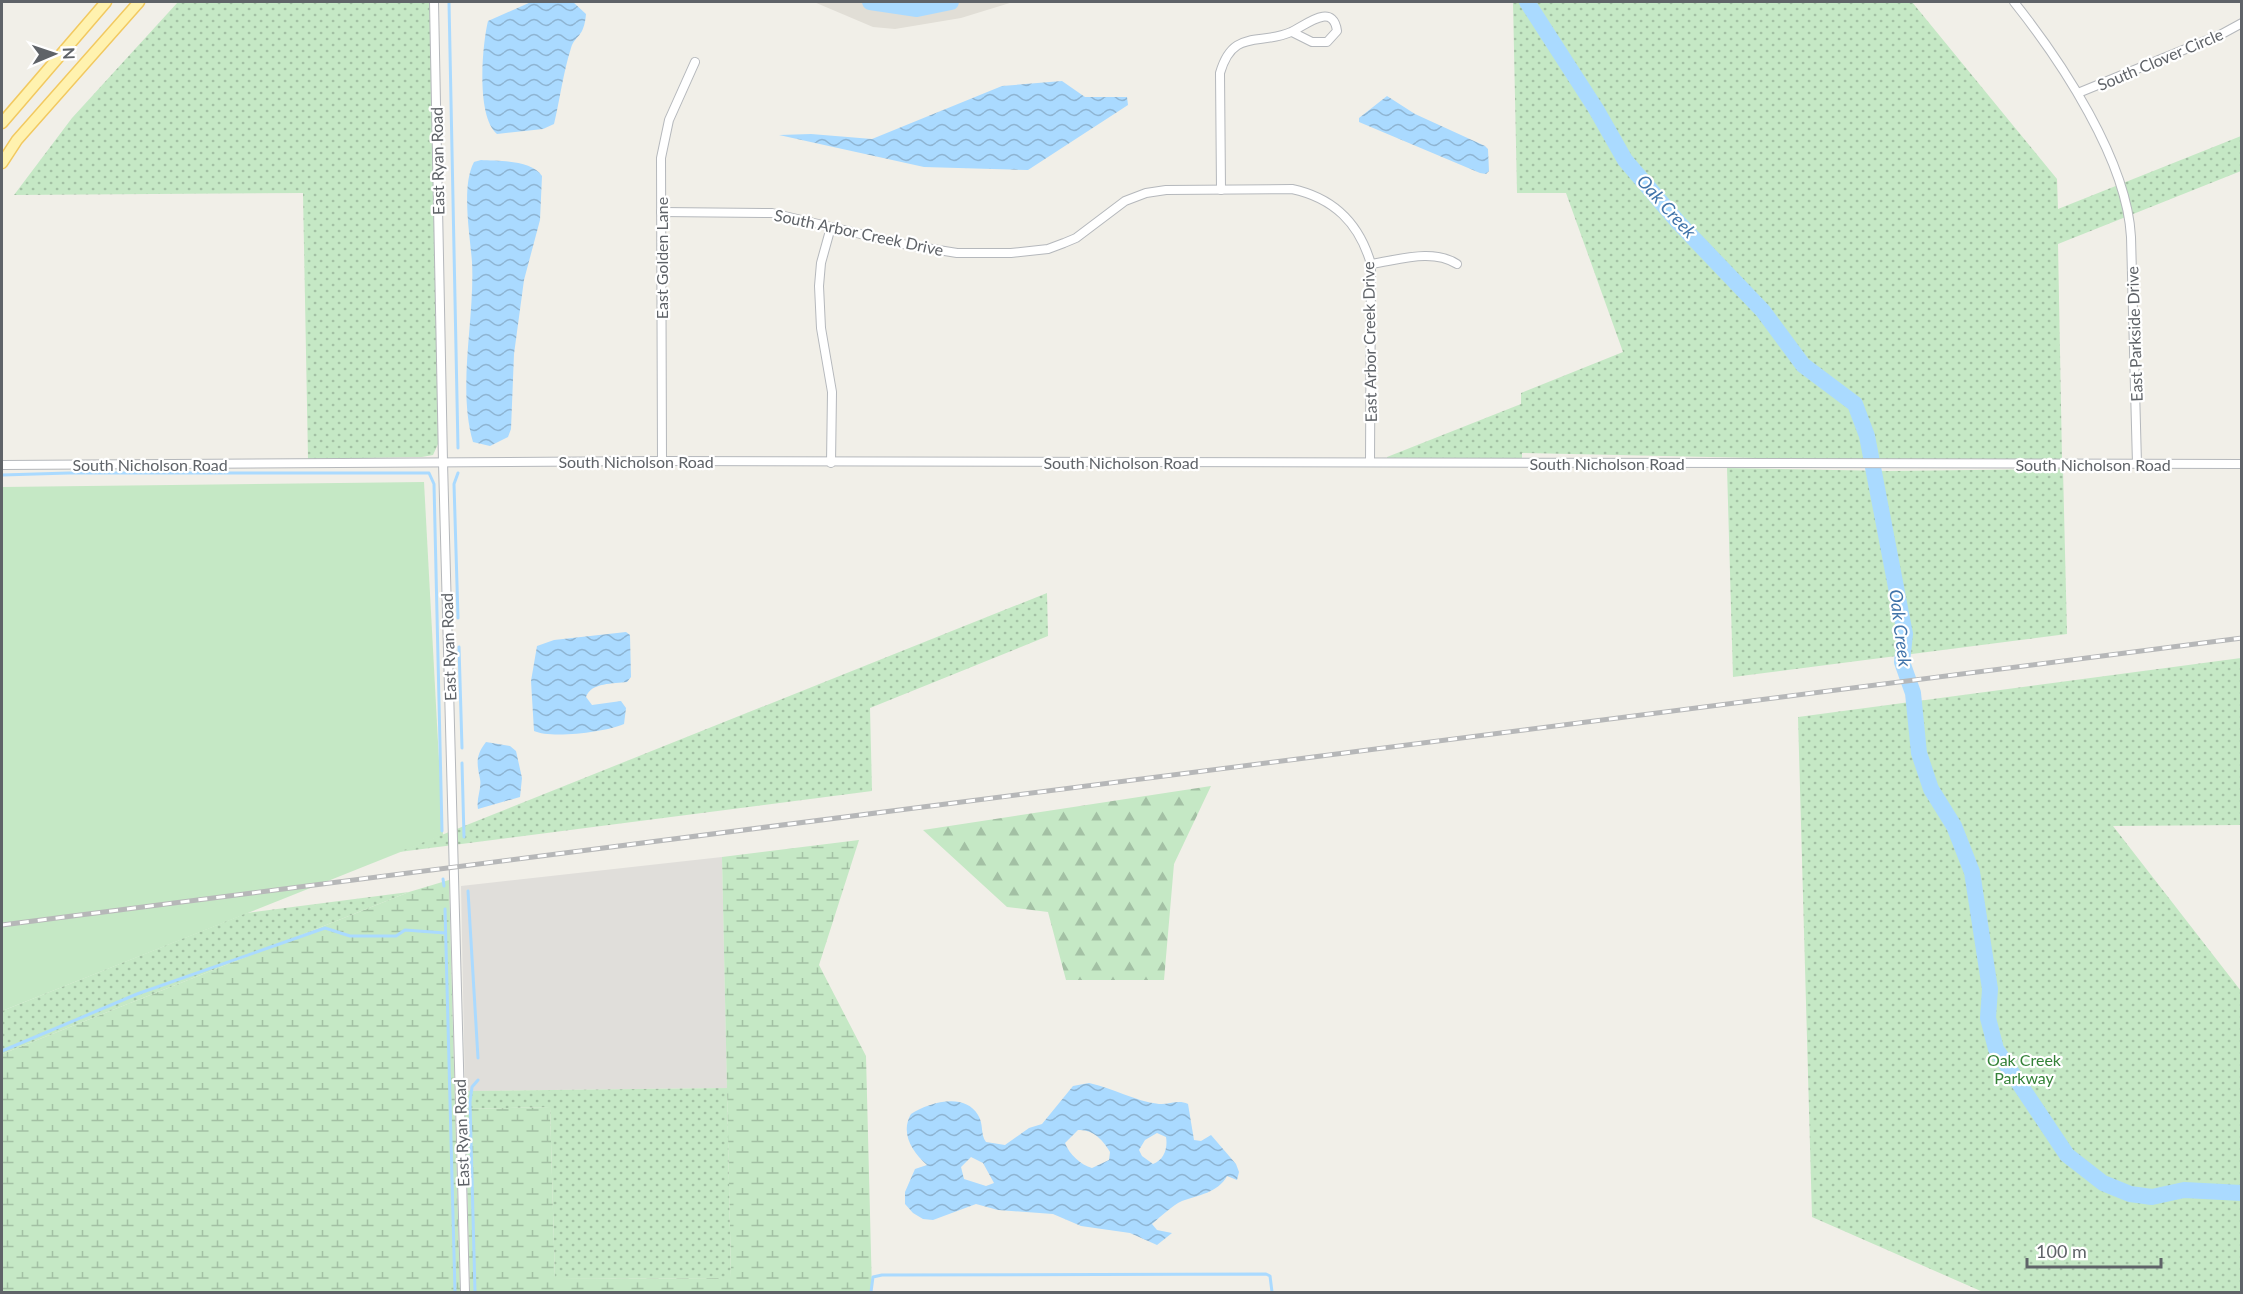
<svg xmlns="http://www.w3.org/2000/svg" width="2243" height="1294" font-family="Lato,sans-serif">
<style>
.industrial{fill:#e0deda}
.education{fill:#e1ded6}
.grass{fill:#c5e8c5}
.forest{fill:url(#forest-firs)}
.wetland{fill:url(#wetland-marsh)}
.park{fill:url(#park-dots)}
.water{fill:url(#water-waves);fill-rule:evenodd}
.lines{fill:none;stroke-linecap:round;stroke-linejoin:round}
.stream{stroke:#aadaff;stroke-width:3}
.river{stroke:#aadaff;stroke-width:16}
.minor-casing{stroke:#b5b8bc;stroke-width:10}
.major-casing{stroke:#f2c960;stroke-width:13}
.minor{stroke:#fff;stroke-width:8}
.major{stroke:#fff2af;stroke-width:10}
.rail-casing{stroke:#b6b7b8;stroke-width:5}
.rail{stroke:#fff;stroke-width:3;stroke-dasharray:9;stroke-linecap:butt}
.labels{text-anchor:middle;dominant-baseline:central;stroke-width:4.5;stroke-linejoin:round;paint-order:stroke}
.street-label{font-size:16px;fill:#5f6368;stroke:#fff}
.park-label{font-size:16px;fill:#348238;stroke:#fff}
.water-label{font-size:18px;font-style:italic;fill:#4174aa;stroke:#fff}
</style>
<defs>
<pattern id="forest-firs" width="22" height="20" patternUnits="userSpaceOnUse" patternTransform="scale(1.5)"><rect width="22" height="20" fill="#c5e8c5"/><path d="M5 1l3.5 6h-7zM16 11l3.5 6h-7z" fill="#a3c0a4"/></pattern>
<pattern id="wetland-marsh" width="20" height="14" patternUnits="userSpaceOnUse" patternTransform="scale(1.5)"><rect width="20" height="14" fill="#c5e8c5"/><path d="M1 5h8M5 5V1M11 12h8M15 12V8" fill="none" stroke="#a3c0a4"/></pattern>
<pattern id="park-dots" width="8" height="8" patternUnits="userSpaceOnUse" patternTransform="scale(1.5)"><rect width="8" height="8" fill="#c5e8c5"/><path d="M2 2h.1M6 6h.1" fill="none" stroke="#a3c0a4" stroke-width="1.8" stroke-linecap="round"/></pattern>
<pattern id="water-waves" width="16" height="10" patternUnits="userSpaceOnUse" patternTransform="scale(1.5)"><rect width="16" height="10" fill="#aadaff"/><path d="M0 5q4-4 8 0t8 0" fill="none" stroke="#8eb4d2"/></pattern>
</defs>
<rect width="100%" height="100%" fill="#f1efe8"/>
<path class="industrial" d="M722,857L727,1088L465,1091L461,886Z"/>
<path class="education" d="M814,2H1013L961,18L895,29L873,27Z"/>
<path class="grass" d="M424,482L443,835L2,1011V487Z"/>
<path class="forest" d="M1211,786L1174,864L1164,980H1066L1048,912L1007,907L923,830Z"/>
<g class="wetland">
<path d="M859,840L819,965L866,1056L872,1292H470L465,1109L550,1107L555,1279L731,1278L722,857Z"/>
<path d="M449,880L460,1292H2V1054L409,892Z"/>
</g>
<g class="park">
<path d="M178,2H430L438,444L433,455L422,457L308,459L303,193L14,195L72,118Z"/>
<path d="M1513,2H1912L2057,179L2058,209L2241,136V171L2058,244L2062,459H1798L1522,453V464L1387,463V457L1521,404V393L1623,352L1566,193H1517Z"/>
<path d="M1727,468L1890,471L2063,469L2067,634L1733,677Z"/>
<path d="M1047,593L1048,636L870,708L872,791L399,852Z"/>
<path d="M2241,658V825L2113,826L2241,991V1292H1983L1812,1217L1798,717Z"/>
<path d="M409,892L2,1054V1011L247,913Z"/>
<path d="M727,1088L731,1278L555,1279L550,1107L465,1109V1091Z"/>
</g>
<g class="water">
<path d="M531,2H573L586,14C584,38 575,35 571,48C563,73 560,99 554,124L543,129L497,134C476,116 482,46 488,21Z"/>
<path d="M1062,81L1085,97H1127L1128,105L1028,170L924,167L779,135L811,134L872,139L1002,86Z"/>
<path d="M1387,96L1415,114L1485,146L1488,149L1489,171L1486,174L1480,173L1359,122V118Z"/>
<path d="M481,160C498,161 532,160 542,176L540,220L524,280L514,354L511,429L508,437L490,446L473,442C457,387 475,319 472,262C470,235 461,186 474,162Z"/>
<path d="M626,632L630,635L631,677L627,682C614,684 591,682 586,697L592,705L621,701L626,708L624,724C606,732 551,739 534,731L531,681L537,646L554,640Z"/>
<path d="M486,742L510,746L516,751L522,778L520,797L478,809C476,799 482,788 480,779C477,764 475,756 486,742Z"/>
<path d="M1089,1083C1113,1088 1134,1101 1159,1104C1169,1105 1178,1099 1188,1104L1194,1140L1201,1141L1211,1135L1236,1164L1239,1172L1237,1180L1227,1176C1218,1193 1198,1195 1182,1201C1173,1205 1160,1217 1152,1224L1157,1230L1172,1233L1157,1245L1130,1233L1081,1226L1053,1214L998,1210L976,1204L933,1220L923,1219L913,1213L905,1204V1192L915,1169L927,1165C912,1152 900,1133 911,1114C929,1102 965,1092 978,1115C984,1124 980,1134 986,1142L1005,1145L1029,1128L1042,1124L1073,1086ZM1078,1130C1093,1129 1103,1140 1110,1152L1109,1160L1092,1168C1081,1165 1069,1154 1065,1143ZM1157,1133L1166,1137C1168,1148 1164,1160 1153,1164L1142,1156L1139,1150L1145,1140ZM971,1157L983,1163L994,1183L986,1186L964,1179L961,1167Z"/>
</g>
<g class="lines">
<g class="stream">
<path d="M449,2L458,448"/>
<path d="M458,473L454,484L458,618"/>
<path d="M2,475L69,473H429L434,484L442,831"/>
<path d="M459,647L462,748"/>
<path d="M462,763L464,837"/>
<path d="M443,879L444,886"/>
<path d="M468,891L478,1058"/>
<path d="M445,909L455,1292"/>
<path d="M2,1051L137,994L325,928L350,936H396L405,930L445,933"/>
<path d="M475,1292L470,1102L472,1087L478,1080"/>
<path d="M871,1292L873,1277L882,1275L1266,1274L1270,1276L1272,1292"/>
</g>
<g class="river">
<path d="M870,2L917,9L951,2"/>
<path d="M1527,2L1596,109L1625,160L1678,222L1763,311L1803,365L1855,404L1867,436L1905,634L1902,662L1913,693L1919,753L1931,789L1954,826L1972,872L1990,989L1988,1018L1996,1049L2067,1155L2103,1183L2130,1194L2152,1197L2184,1190L2242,1193"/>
</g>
<g class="minor-casing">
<g id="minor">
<path d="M434,2L443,462L465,1292"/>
<path d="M2014,2C2061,61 2127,160 2131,237L2137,464"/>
<path d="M2078,93L2220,35L2242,23"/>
<path d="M1221,190L1220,73C1233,28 1259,46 1291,32C1302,28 1333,0 1337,31L1327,42H1312L1292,32"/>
<path d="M661,212L772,213L907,245L957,253H1011L1048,249L1064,243L1076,238L1125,201L1146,193L1166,190L1292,189C1334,198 1359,223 1371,264L1370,462"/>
<path d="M831,227L821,263L819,286L821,328L832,392L831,463"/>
<path d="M1371,264C1399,260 1432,248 1457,264"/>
<path d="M662,461L661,158L669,120L695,62"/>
<path d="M2,465L662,461L2242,464"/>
</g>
</g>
<g class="major-casing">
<g id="major">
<path d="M2,123L106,2"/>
<path d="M2,163L17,140L139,2"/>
</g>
</g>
<use href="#minor" class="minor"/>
<use href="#major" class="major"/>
<g class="rail-casing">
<path id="rail" d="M2,925L2242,638"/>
</g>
<use href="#rail" class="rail"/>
</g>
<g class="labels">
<g class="street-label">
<text transform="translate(2160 59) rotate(-23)">South Clover Circle</text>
<text transform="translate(437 161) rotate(-91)">East Ryan Road</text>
<text transform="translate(859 232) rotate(12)">South Arbor Creek Drive</text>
<text transform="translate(661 258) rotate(-90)">East Golden Lane</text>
<text transform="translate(2134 334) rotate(-92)">East Parkside Drive</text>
<text transform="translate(1369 342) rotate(-91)">East Arbor Creek Drive</text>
<text x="636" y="461">South Nicholson Road</text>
<text x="1121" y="462">South Nicholson Road</text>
<text x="1607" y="463">South Nicholson Road</text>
<text x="150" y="464">South Nicholson Road</text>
<text x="2093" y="464">South Nicholson Road</text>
<text transform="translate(448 647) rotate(-92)">East Ryan Road</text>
<text transform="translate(461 1133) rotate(-92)">East Ryan Road</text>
</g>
<g class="park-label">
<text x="2024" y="1059">Oak Creek<tspan x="2024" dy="18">Parkway</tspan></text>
</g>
<g class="water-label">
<text transform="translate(1667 206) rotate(48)">Oak Creek</text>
<text transform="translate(1901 628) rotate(83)">Oak Creek</text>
</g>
</g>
<rect width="2243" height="1294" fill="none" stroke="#5f6368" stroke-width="6"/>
<g transform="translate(54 54) rotate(88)" stroke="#ffffff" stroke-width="4.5" paint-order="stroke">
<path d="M0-4.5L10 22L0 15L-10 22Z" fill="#5f6368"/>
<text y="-9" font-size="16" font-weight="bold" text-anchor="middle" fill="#5f6368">N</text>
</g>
<path d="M2027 1258v9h134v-9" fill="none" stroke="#5f6368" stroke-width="3"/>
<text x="2036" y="1258" font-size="18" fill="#5f6368" stroke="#ffffff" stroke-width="4.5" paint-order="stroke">100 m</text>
</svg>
